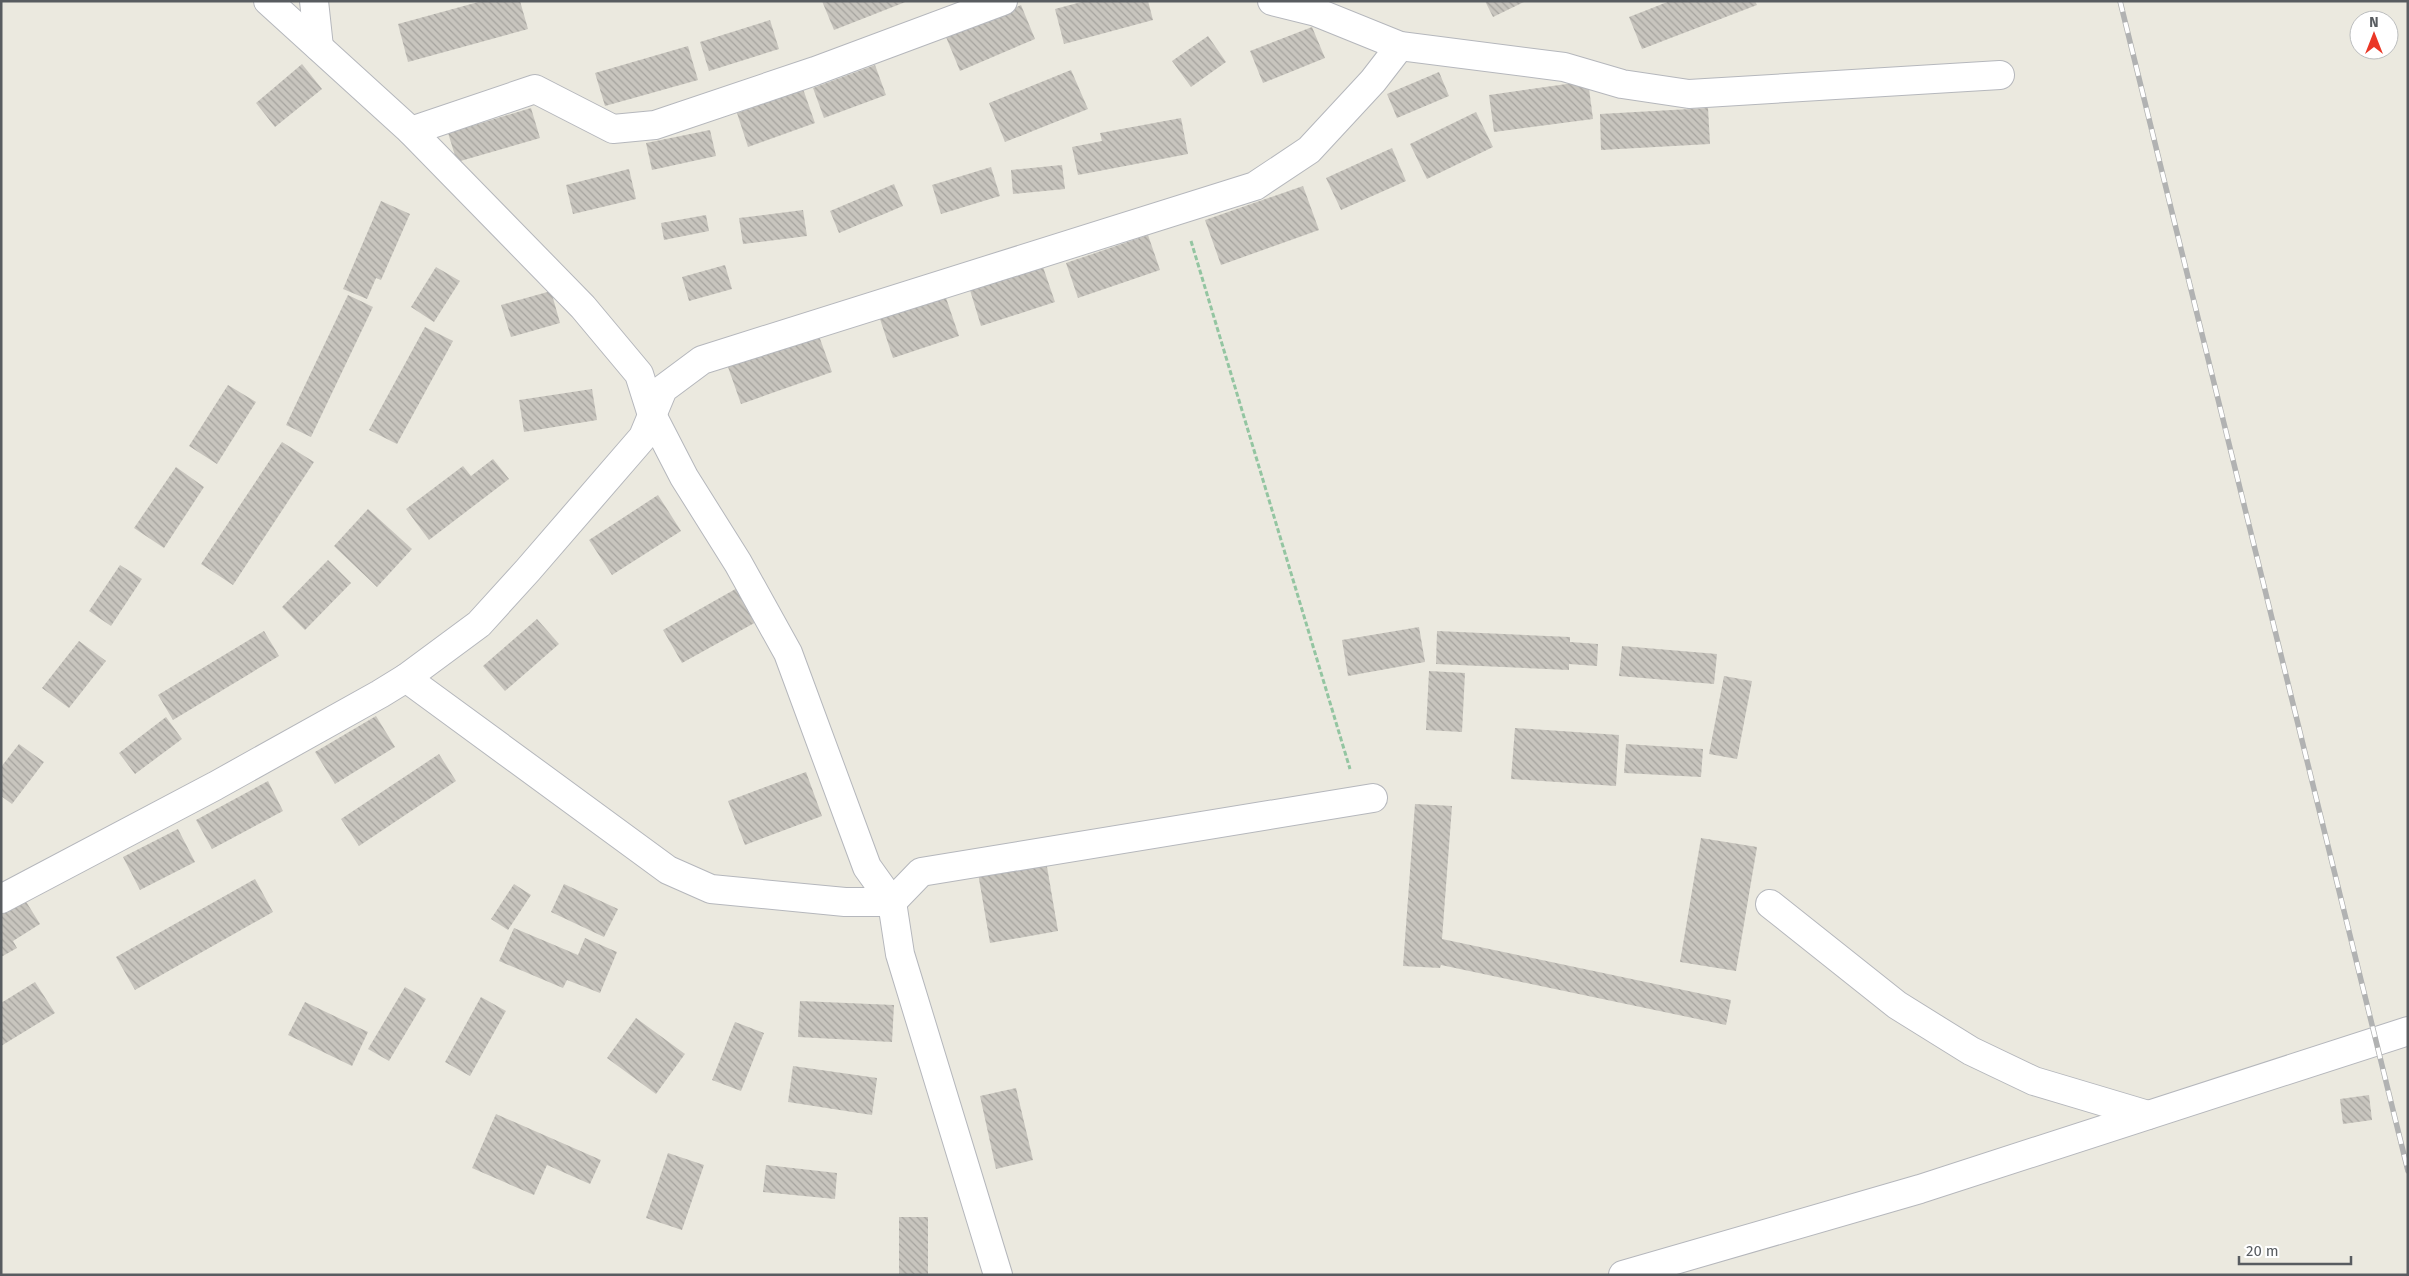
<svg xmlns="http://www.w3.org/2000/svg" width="2409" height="1276" font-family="'Fira Sans',sans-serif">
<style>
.building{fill:url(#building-back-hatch)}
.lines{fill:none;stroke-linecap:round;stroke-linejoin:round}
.minor-casing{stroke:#b5b7bc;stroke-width:30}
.path{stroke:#93c5a1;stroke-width:3;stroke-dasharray:5 2.5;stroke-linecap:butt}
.minor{stroke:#fff;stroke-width:28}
.rail-casing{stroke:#b1b2b2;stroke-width:5.5}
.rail{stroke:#fff;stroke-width:4;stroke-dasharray:11;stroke-linecap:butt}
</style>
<defs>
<pattern id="building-back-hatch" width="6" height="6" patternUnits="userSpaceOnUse" patternTransform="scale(1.25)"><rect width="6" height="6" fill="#c8c5be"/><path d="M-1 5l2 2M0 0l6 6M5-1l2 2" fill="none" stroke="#a5a39e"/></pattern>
</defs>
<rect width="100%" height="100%" fill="#ebe9df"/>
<g class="building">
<path d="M482,1H520L528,29L408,62L398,24Z"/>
<path d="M822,1H908L834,30Z"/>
<path d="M1085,1H1148L1153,20L1064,44L1055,9Z"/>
<path d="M1485,1H1526L1493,17Z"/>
<path d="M1670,1H1755L1757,5L1642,49L1629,17Z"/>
<path d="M1021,5L1035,39L960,71L946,37Z"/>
<path d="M770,20L779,49L709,71L700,42Z"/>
<path d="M1312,27L1325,58L1263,83L1250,51Z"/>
<path d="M1208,36L1226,62L1191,87L1172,61Z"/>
<path d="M688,46L698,80L605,106L595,73Z"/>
<path d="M302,64L322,89L275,127L256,103Z"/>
<path d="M875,65L886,95L824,118L813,88Z"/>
<path d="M1071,70L1088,109L1005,142L989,103Z"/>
<path d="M1439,72L1449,96L1397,118L1387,94Z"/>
<path d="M1588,81L1593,119L1494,132L1489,95Z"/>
<path d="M803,89L815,123L748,147L737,113Z"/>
<path d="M531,108L540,138L457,162L448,133Z"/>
<path d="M1708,108L1710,144L1601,150L1600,114Z"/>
<path d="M1476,112L1493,147L1427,179L1410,144Z"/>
<path d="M1181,118L1188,154L1078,175L1072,147L1102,141L1100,133Z"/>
<path d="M710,130L716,156L652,170L646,143Z"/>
<path d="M1392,148L1406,181L1341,210L1326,178Z"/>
<path d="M1062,165L1065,189L1013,194L1011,170Z"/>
<path d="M991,167L1000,196L941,214L932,185Z"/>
<path d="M629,169L636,199L573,214L566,185Z"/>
<path d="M894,184L903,206L839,233L830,211Z"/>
<path d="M1303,186L1319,230L1221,265L1205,220Z"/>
<path d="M381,201L410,214L381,280L376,278L367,299L343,289Z"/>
<path d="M803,210L807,236L743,244L739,218Z"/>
<path d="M706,215L709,231L664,240L661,223Z"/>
<path d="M1148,235L1160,270L1078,298L1066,263Z"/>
<path d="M725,265L732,289L689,301L682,277Z"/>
<path d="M436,267L460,281L434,322L411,307Z"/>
<path d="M1043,267L1055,302L981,326L970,290Z"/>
<path d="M551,291L560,323L511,337L501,305Z"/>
<path d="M348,295L373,307L311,437L286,425Z"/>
<path d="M945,295L959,336L893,358L879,316Z"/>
<path d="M425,327L453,341L397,444L369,430Z"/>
<path d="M819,336L832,372L741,404L728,367Z"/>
<path d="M228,385L256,402L217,464L189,446Z"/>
<path d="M592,389L597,420L524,432L519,400Z"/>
<path d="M282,442L314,462L233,585L201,564Z"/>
<path d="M493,459L509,479L429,540L406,509L463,466L471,476Z"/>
<path d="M176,467L204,487L164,548L134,528Z"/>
<path d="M658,495L681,531L612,575L589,540Z"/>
<path d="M368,509L412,549L377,587L334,546Z"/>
<path d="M328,560L351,583L305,630L282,607Z"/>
<path d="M120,565L142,579L111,626L89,611Z"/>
<path d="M739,587L758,621L682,663L663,630Z"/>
<path d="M537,619L559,644L505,691L483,666Z"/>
<path d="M1419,627L1425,662L1348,676L1342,640Z"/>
<path d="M264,631L279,656L173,720L158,695Z"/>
<path d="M1437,631L1570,637V642L1598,644L1597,666L1569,664V670L1436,664Z"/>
<path d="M79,641L106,661L69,708L42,688Z"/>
<path d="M1622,646L1717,654L1714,684L1619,676Z"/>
<path d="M1429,671L1465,673L1462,732L1426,730Z"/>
<path d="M1724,676L1752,681L1737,759L1709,754Z"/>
<path d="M376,716L395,747L335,784L315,752Z"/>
<path d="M166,717L182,739L135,774L119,753Z"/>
<path d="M1515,728L1619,735L1616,786L1511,779Z"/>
<path d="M19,744L44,762L12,804L1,796V767Z"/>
<path d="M1626,744L1703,749L1701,777L1624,773Z"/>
<path d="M439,754L456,781L359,846L341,819Z"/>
<path d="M806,772L822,816L745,845L728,801Z"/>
<path d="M268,781L283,811L212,849L196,820Z"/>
<path d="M1415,804L1452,806L1442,939L1731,1000L1726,1025L1441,965L1440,968L1403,966Z"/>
<path d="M178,829L195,862L140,890L123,857Z"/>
<path d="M1701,838L1757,847L1736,971L1680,962Z"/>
<path d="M1046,861L1058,931L990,943L978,873Z"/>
<path d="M255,879L273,912L135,990L116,957Z"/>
<path d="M514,884L531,895L508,930L491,919Z"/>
<path d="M564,884L618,909L604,937L551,912Z"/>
<path d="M25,900L40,924L13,941L17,948L1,957V915Z"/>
<path d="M514,928L578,955L585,938L617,952L600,993L567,980L563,988L499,961Z"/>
<path d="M35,982L55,1013L1,1046V1003Z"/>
<path d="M405,987L426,999L389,1061L368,1049Z"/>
<path d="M481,997L506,1011L470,1076L445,1062Z"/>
<path d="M800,1001L894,1005L892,1042L798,1037Z"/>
<path d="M305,1002L368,1032L352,1066L288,1035Z"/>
<path d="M636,1018L685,1054L656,1094L607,1058Z"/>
<path d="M735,1022L764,1033L741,1091L712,1080Z"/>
<path d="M793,1066L877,1078L872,1115L788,1102Z"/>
<path d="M1016,1088L1033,1160L996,1169L980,1096Z"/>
<path d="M2369,1095L2372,1120L2343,1124L2340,1099Z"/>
<path d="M496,1114L601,1160L590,1184L547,1165L534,1195L472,1168Z"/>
<path d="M668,1153L704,1165L682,1230L646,1218Z"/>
<path d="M766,1165L837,1173L835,1199L763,1192Z"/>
<rect x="899" y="1217" width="29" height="58"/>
</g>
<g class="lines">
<g class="minor-casing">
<g id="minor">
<path d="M268,1L411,131L583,307L639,374L652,415L684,477L738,563L788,653L867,867L892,902"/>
<path d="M314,1L319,47"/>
<path d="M1272,1L1316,12L1400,46L1564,67L1622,84L1689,94L2000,75"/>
<path d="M411,131L535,89L613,129L655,125L815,71L1003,1"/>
<path d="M406,678L668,870L711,889L845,902H892"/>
<path d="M1,899L215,786L380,694L406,678L479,624L528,570L643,437L663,389L702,360L1255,186L1309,150L1373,81L1400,46"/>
<path d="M1770,904L1897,1005L1971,1051L2034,1081L2148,1115"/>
<path d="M998,1275L900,954L892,902L921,872L1373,798"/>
<path d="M1623,1275L1920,1189L2408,1031"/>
</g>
</g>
<path class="path" d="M1191,241L1350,769"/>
<use href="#minor" class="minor"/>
<g class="rail-casing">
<path id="rail" d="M2120,1L2408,1171"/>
</g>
<use href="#rail" class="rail"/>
</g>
<rect width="2409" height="1276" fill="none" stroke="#585c60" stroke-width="5"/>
<g transform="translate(2374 35)"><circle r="24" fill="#ffffff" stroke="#bcbebf"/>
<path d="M0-4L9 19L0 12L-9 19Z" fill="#ea3726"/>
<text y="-8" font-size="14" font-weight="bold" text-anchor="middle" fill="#585c60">N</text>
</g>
<path d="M2239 1256v8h112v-8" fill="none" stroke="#585c60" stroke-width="2.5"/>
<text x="2246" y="1256" font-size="15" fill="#585c60" stroke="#ffffff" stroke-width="4" paint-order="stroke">20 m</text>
</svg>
